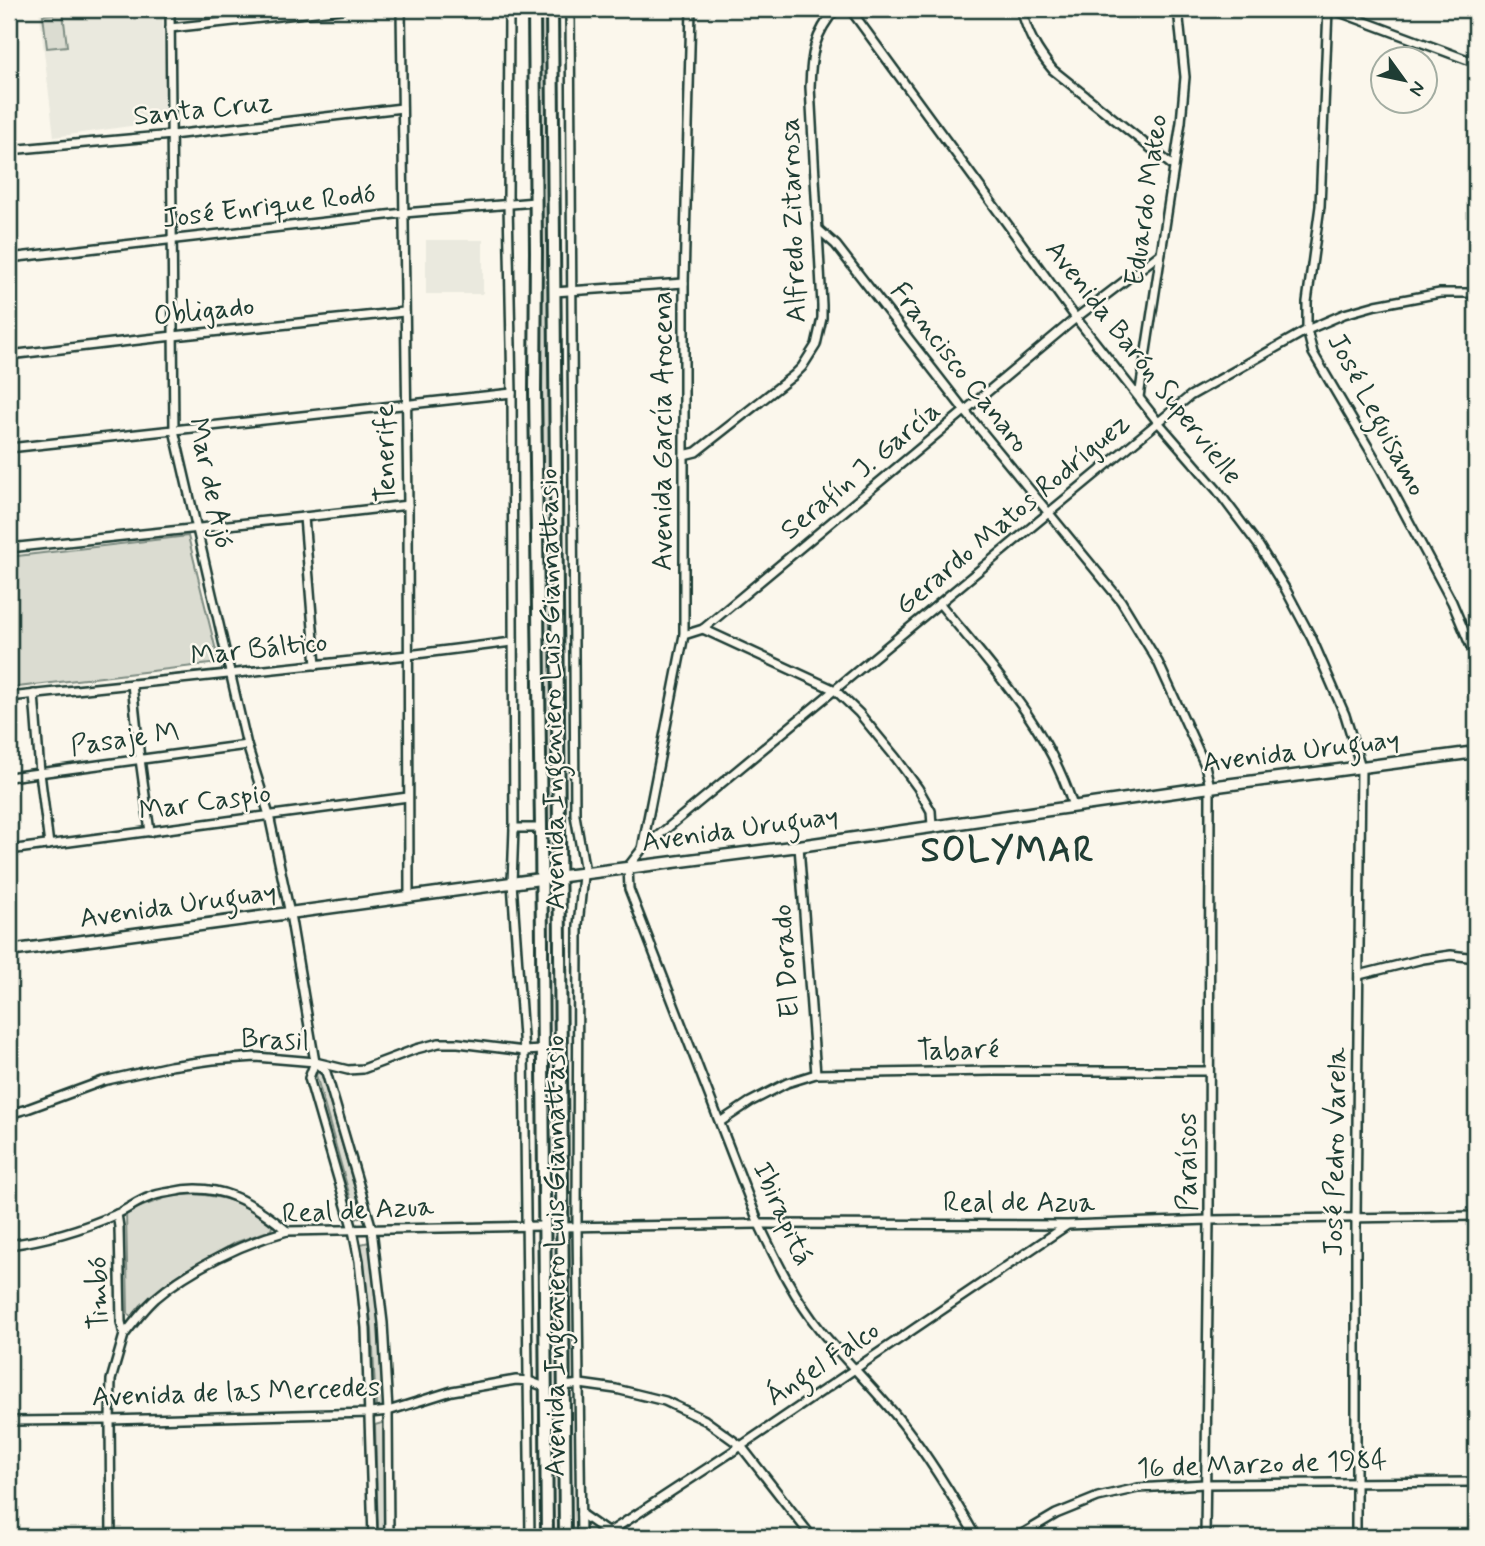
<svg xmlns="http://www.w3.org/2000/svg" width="1485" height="1546" font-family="Mynerve,sans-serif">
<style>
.built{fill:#eae9de}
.green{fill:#dbdcd1;stroke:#7d8c82;stroke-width:2}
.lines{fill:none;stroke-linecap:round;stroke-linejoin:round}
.street-casing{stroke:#1f3d34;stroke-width:12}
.secondary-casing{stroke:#1f3d34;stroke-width:15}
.primary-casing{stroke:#1f3d34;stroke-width:16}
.street{stroke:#fbf7ec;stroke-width:7}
.secondary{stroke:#fbf7ec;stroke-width:10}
.primary{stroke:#fbf7ec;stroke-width:10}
.labels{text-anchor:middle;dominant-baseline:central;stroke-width:5;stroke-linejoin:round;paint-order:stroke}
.street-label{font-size:28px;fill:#1f3d34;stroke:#fbf7ec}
.district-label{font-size:35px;font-weight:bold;letter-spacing:2px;fill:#1f3d34;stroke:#fbf7ec}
</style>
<rect width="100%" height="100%" fill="#fbf7ec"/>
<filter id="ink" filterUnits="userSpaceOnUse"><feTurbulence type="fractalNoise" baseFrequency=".0143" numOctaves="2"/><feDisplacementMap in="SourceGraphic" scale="14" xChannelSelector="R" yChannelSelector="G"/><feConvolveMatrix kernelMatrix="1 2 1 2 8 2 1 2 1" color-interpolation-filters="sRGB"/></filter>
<g filter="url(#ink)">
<g class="built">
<path d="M39,9H163L165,121L54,137Z"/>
<rect x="426" y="240" width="57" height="54"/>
</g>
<g class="green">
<path d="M539,9H547L554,862H549L544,630Z"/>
<path d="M63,13L67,46L47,48L43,15Z"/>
<path d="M188,536L219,663L9,688V557Z"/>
<path d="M318,1072L322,1075L363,1216L356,1218L316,1075Z"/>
<path d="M192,1194C227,1196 244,1203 273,1223L271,1230L234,1243L170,1281L141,1305L131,1317L128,1313L126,1212L168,1197Z"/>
<path d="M369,1242L379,1327L384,1407L376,1408L372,1330L361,1244Z"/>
<path d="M385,1422L386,1537H378L375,1425Z"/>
</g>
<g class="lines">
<g class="street-casing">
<g id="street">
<path d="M170,9L174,430L247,745L269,815L290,914L315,1062L309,1078L353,1230L359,1261L366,1328L373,1537"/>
<path d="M401,9L408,505L409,897"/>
<path d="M509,9L508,204L512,393L514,828L512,883L524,1051L530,1537"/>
<path d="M570,9L575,815L584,866L578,925L577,1226L581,1537"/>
<path d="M850,9L1076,318L1158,422L1217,490L1259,546L1286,590L1312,639L1345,715L1361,767L1356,1218V1537"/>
<path d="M1021,9C1028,34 1036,50 1053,70L1173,166"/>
<path d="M1328,9L1320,206L1307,302V330L1313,353L1381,469L1452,602L1476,659"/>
<path d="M1331,9L1476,63"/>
<path d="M170,28L342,9"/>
<path d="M9,150L172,135L402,108"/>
<path d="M818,229L836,245L965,411L1121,601L1158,662L1205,765L1210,787L1209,1220L1205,1537"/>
<path d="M9,258L404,213L535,202"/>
<path d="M554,292L684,283"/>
<path d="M9,355L173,336L404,312"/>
<path d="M1139,397L1181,122L1185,77L1178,9"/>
<path d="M9,448L512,393"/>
<path d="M684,455L696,452L794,375L802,367L816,345L822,318V305L810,87C811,55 814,34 836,9"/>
<path d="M304,517L316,665"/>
<path d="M9,548L304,517L408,505"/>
<path d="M940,604C991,666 1049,728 1073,806"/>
<path d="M703,629L835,690L859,713L896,758L918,788L931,811L932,826"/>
<path d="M684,635L703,629L1076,318L1160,254"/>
<path d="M132,684L140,759L150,832"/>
<path d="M34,694L40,773L49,845"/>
<path d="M9,697L408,655L512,642"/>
<path d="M9,777L247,745"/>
<path d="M514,828H541"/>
<path d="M799,846L816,1074"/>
<path d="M642,849L684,635V283L691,9"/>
<path d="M9,850L408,797"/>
<path d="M1359,975L1423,959L1451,955L1476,958"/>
<path d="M316,1063L326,1072L372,1229L383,1323L388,1411L389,1537"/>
<path d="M9,1114L27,1109L103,1081L170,1066L213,1060L256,1057L315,1062L348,1070L363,1069L416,1049L439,1043H458L524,1051L542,1050"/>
<path d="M720,1122L750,1102L787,1083L816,1074L992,1071H1209"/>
<path d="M561,1227L759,1224L1067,1225L1209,1220L1476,1216"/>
<path d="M9,1245C45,1240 83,1229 117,1214C128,1209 138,1201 150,1197C156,1194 164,1193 171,1192C218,1181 253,1202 287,1231"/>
<path d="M124,1335C134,1322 144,1309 156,1298C191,1268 243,1243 287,1231L543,1226"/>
<path d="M564,1386L580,1384L616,1389L665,1401L705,1420L741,1446L812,1537"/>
<path d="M9,1421L110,1420L370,1413L388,1411L452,1391L516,1380L529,1381L545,1387"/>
<path d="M581,1514L614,1537"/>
<path d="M111,1537L110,1420L111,1380L124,1335L121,1322L119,1227L117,1214"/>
<path d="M602,1537L741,1446L1066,1226"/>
<path d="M976,1537C955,1500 932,1462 906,1428C880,1394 848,1364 821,1331C795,1299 776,1260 759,1224L629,889L628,867L642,849L1190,396L1307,330L1344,314L1376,305L1440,293H1476"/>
<path d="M1017,1537L1056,1514L1098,1497L1138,1488L1204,1484L1476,1482"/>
</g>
</g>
<g class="secondary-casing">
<path id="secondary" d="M9,951L540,879L799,846L1210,787L1476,752"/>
</g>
<g class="primary-casing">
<g id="primary">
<path d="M534,9L536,252L535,391L541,828L547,1537"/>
<path d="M552,9L565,1537"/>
</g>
</g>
<use href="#street" class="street"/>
<use href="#secondary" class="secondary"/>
<use href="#primary" class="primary"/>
</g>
</g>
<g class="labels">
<g class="street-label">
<text transform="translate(203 110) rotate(-6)">Santa Cruz</text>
<text transform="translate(1147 200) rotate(-82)">Eduardo Mateo</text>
<text transform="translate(269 207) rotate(-7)">José Enrique Rodó</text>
<text transform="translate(794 220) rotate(-92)">Alfredo Zitarrosa</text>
<text transform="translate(204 312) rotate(-6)">Obligado</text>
<text transform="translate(1143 363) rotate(52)">Avenida Barón Supervielle</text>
<text transform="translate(959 368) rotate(52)">Francisco Canaro</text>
<text transform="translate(1376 415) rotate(62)">José Leguisamo</text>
<text transform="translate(663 431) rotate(-90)">Avenida García Arocena</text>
<text transform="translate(386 453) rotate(-91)">Tenerife</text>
<text transform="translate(861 471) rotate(-40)">Serafín J. García</text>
<text transform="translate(210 483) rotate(78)">Mar de Ajó</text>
<text transform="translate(1013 515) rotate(-40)">Gerardo Matos Rodríguez</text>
<text transform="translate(259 650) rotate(-6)">Mar Báltico</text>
<text transform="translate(553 689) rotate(-91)">Avenida Ingeniero Luis Giannattasio</text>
<text transform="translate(125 740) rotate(-8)">Pasaje M</text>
<text transform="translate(1301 752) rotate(-7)">Avenida Uruguay</text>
<text transform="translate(205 803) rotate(-8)">Mar Caspio</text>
<text transform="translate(740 830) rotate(-8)">Avenida Uruguay</text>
<text transform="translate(178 906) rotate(-8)">Avenida Uruguay</text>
<text transform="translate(787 961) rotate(-94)">El Dorado</text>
<text transform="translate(275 1041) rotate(3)">Brasil</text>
<text transform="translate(958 1051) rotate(-1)">Tabaré</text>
<text transform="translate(1336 1152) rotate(-89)">José Pedro Varela</text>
<text transform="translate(1188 1162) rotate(-90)">Paraísos</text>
<text x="1019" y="1203">Real de Azua</text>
<text transform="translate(358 1211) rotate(-3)">Real de Azua</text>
<text transform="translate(782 1214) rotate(66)">Ibirapitá</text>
<text transform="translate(556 1256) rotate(-90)">Avenida Ingeniero Luis Giannattasio</text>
<text transform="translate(99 1293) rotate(-91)">Timbó</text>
<text transform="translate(823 1364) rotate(-34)">Ángel Falco</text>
<text transform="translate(236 1393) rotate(-2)">Avenida de las Mercedes</text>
<text transform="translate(1262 1465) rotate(-2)">16 de Marzo de 1984</text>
</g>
<g class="district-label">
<text x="1008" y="851">SOLYMAR</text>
</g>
</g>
<rect width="1485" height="1546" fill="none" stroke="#fbf7ec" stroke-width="35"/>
<rect x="18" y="18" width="1450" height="1511" fill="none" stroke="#1f3d34" stroke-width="2.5" filter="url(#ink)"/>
<g transform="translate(1404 80) rotate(123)"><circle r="33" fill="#fbf7ec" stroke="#a3ada2" stroke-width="2"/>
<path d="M0-5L12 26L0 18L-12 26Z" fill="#1f3d34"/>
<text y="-10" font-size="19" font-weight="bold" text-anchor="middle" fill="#1f3d34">N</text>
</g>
</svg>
